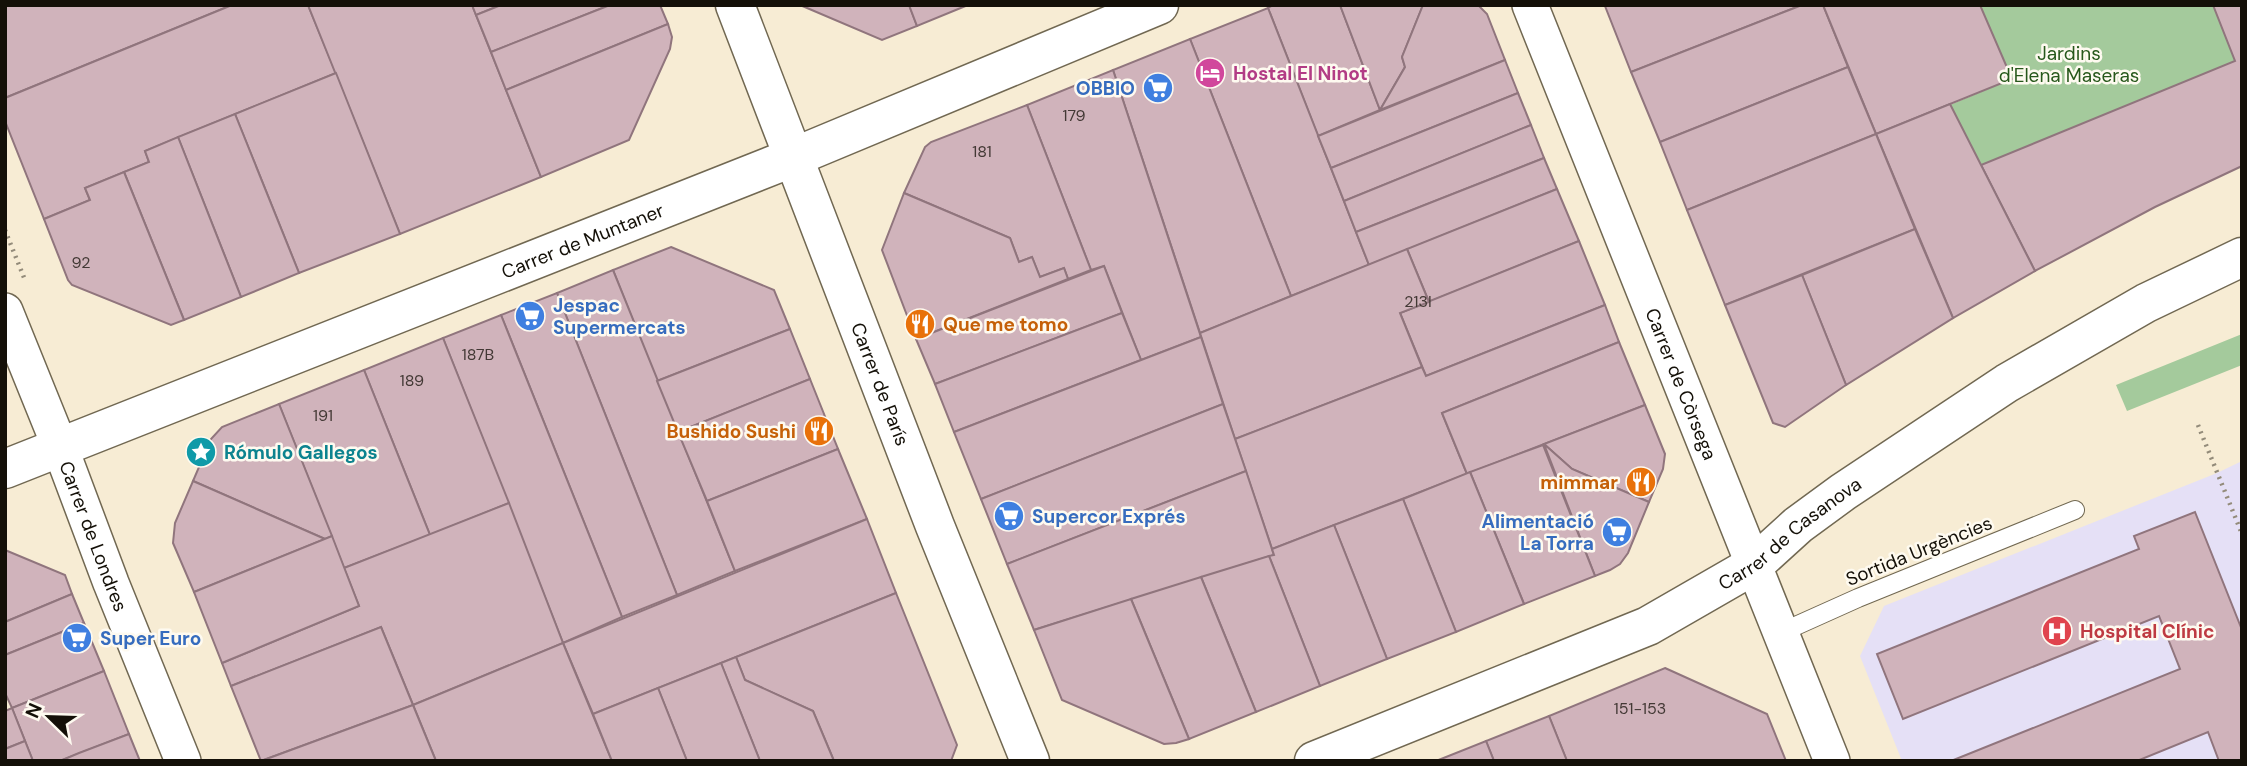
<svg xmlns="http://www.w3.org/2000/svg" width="2247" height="766" font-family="'DM Sans',sans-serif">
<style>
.medical{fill:#e5e0f6}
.green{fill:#a4ca9c}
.building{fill:#d0b3bb;stroke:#90757d;stroke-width:2}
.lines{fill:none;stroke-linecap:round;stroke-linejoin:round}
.service-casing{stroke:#716852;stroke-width:20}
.minor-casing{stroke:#716852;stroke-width:38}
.tertiary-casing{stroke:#716852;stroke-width:41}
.secondary-casing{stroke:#716852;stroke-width:41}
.path{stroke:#938b7a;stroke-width:4.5;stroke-dasharray:2 5;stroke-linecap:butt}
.service{stroke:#fff;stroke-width:18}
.minor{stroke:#fff;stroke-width:35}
.tertiary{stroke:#fff;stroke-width:38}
.secondary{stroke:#fff;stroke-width:38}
.labels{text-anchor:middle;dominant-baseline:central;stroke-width:5;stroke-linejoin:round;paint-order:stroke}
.number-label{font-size:16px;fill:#433935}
.park-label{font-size:19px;fill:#27581b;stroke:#fefaf0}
.hotel-label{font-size:19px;font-weight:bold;fill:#b23c85;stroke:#fefaf0;text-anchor:start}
.shop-label{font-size:19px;font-weight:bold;fill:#366cbe;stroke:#fefaf0;text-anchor:start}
.street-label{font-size:19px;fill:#141008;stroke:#fefaf0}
.food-label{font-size:19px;font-weight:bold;fill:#c56008;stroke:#fefaf0;text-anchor:end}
.culture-label{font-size:19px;font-weight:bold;fill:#0d838f;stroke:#fefaf0;text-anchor:start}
.health-label{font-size:19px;font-weight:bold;fill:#be3a42;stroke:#fefaf0;text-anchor:start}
</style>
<rect width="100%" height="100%" fill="#f7ecd4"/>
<path class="medical" d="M2242,461V761H1902L1860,656L1884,606L2217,473Z"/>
<g class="green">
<path d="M1980,5H2213L2235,61L1981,165L1950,105L2012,79Z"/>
<path d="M2242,334V365L2127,411L2116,385Z"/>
</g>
<g class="building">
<path d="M5,5H232L5,98Z"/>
<path d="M232,5H308L336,73L145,151L149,162L85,188L90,200L44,219L5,121V98Z"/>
<path d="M308,5H472L541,177L400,234Z"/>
<path d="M472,5H501L476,15Z"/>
<path d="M501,5H610L491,52L476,15Z"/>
<path d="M610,5H660L668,24L506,90L491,52Z"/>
<path d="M800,5H909L917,26L882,40Z"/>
<path d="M909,5H968L917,26Z"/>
<path d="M1273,5H1340L1380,110L1318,136L1268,8Z"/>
<path d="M1340,5H1423L1402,57L1405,67L1380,110Z"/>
<path d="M1423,5H1478L1487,14L1505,60L1380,110L1405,67L1402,57Z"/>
<path d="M1607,5H1802L1631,72L1605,6Z"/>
<path d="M1802,5H1823L1848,67L1660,142L1631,72Z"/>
<path d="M1823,5H1980L2012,79L1876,134Z"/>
<path d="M2213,5H2242V166L2155,207L2035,271L1981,165L2235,61Z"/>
<path d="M1268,8L1369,265L1291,296L1190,39Z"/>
<path d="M668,24L672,37L670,49L629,140L541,177L506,90Z"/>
<path d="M1190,39L1291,296L1200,333L1113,70Z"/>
<path d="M1505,60L1518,93L1331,168L1318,136Z"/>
<path d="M1848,67L1876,134L1687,210L1660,142Z"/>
<path d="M1113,70L1201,337L1141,360L1104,266L1091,270L1027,105Z"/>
<path d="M336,73L400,234L299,273L235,114Z"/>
<path d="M1518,93L1531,125L1344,201L1331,168Z"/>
<path d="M1950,104L2035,271L1953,318L1876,134Z"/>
<path d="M1027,105L1091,270L1068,279L1064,268L1040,277L1032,257L1019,262L1010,238L904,193L925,147L931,142Z"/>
<path d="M235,114L299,273L241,297L178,137Z"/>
<path d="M1531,125L1544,158L1356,232L1344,201Z"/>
<path d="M1876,134L1915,229L1725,305L1687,210Z"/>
<path d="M178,137L241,297L184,320L124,172L149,162L145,151Z"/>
<path d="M1544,158L1557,189L1369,265L1356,232Z"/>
<path d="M124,172L184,320L171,325L72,285L68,280L44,219L90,200L85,188Z"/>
<path d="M1557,189L1579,241L1429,302L1407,249Z"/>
<path d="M904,193L1010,238L1019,262L1032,257L1040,277L1064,268L1068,279L916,339L882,250Z"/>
<path d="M1915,229L1953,318L1846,385L1802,275Z"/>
<path d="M1579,241L1605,305L1426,376L1400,313Z"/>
<path d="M671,247L774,290L790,329L657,381L613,270Z"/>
<path d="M1407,249L1429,302L1400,313L1422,367L1235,439L1200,333Z"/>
<path d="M1104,266L1122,313L935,384L916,339Z"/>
<path d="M613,270L735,571L677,595L557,293Z"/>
<path d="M1802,275L1846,385L1785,427L1773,423L1725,305Z"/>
<path d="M557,293L677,595L622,617L501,315Z"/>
<path d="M1605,305L1619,342L1442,413L1467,474L1272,549L1235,439L1422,367L1426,376Z"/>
<path d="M1122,313L1141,360L954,432L935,384Z"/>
<path d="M501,315L622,617L563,643L443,338Z"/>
<path d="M790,329L810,379L678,432L657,381Z"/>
<path d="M1201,337L1223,404L981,499L954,432Z"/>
<path d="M443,338L509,503L430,535L364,370Z"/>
<path d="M1619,342L1645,405L1467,474L1442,413Z"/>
<path d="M364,370L430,535L344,568L279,404Z"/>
<path d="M810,379L838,449L707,501L678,432Z"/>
<path d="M279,404L332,536L325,539L193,481L211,439L222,427Z"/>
<path d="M1223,404L1246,471L1007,564L981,499Z"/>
<path d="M1645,405L1665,454L1663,469L1649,502L1572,469L1544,444Z"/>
<path d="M1544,444L1572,469L1649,502L1628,553L1620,564L1610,570L1595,576Z"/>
<path d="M1543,445L1595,576L1524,604L1470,472Z"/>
<path d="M838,449L867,519L735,571L707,501Z"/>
<path d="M1246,471L1274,555L1034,630L1007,564Z"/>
<path d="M1470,472L1524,604L1456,632L1403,499Z"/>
<path d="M193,481L325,539L194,592L173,543L175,523Z"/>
<path d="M1403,499L1456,632L1387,659L1334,525Z"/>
<path d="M509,503L563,643L413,705L381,627L231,686L222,663L359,606L344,568Z"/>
<path d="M2195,512L2242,630V761H2219L2208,732L2137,761H1951L2180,669L2159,616L1903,719L1877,654L2139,549L2134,536Z"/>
<path d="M867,519L896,593L593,714L563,643Z"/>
<path d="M1334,525L1387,659L1320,686L1269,556L1274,555L1272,549Z"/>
<path d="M332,536L359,606L222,663L194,592Z"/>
<path d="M5,550L65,575L72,594L5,622Z"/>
<path d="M1269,556L1320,686L1256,712L1201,577Z"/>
<path d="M1201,577L1256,712L1189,739L1131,599Z"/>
<path d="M896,593L957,745L951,761H834L813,711L745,680L736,657Z"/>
<path d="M72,594L84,623L5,655V622Z"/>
<path d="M1131,599L1189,739L1176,743L1164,744L1062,700L1034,630Z"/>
<path d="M84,623L104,671L12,708L5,693V655Z"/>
<path d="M381,627L413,705L261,761L231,686Z"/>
<path d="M563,643L612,761H436L413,705Z"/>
<path d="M736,657L745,680L813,711L834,761H760L721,663Z"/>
<path d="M721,663L760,761H687L658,688Z"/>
<path d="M1665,668L1767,714L1786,761H1567L1549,716Z"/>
<path d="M104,671L129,734L60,761H33L12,708Z"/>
<path d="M658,688L687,761H612L593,714Z"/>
<path d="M413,705L436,761H261Z"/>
<path d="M12,708L25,741L5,749V711Z"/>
<path d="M1549,716L1567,761H1494L1486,741Z"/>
<path d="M129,734L140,761H60L79,753Z"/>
<path d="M25,741L33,761H5V749Z"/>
<path d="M1486,741L1494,761H1436Z"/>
</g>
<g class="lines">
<g class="service-casing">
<path id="service" d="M1780,633L1858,598L2075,510"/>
</g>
<g class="minor-casing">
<g id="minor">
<path id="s1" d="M1530,5L1832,761"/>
<path id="s2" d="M5,311L60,447L111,583L183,761"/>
</g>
</g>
<g class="tertiary-casing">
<g id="tertiary">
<path id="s3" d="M1314,761L1648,626L1754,565L1798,525L1843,492L2007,383L2146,303L2242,257"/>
</g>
</g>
<g class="secondary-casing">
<g id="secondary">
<path id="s4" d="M735,5L935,526L1030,761"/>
<path id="s5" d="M5,469L794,157L1159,5"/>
</g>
</g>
<g class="path">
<path d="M5,230L25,280"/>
<path d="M2198,425L2242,534"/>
</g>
<use href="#service" class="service"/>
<use href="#minor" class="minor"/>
<use href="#tertiary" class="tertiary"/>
<use href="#secondary" class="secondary"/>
</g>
<defs>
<g id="hotel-disc" transform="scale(1.575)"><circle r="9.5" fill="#d1479c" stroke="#fefaf0"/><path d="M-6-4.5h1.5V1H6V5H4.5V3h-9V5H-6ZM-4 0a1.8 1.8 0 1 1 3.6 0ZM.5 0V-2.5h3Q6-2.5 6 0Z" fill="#fff"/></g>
<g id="supermarket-disc" transform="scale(1.575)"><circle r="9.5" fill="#3f7fe0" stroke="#fefaf0"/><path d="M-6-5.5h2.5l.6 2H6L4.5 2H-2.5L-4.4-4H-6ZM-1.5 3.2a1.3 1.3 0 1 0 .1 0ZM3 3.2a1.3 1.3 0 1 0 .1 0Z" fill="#fff"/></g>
<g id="restaurant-disc" transform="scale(1.575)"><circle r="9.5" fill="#e8710a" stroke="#fefaf0"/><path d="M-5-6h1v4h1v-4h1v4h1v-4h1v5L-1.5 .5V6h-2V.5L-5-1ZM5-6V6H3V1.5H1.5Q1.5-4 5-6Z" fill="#fff"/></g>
<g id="sight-disc" transform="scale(1.575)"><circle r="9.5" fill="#0f9aa8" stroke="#fefaf0"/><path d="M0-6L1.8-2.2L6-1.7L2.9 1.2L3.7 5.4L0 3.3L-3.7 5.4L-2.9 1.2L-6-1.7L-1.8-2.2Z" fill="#fff"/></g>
<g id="hospital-disc" transform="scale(1.575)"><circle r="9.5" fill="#e0444e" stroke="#fefaf0"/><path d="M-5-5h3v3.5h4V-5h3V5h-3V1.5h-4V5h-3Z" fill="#fff"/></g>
</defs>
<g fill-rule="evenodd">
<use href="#hotel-disc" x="1210" y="73"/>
<use href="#supermarket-disc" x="1158" y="88"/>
<use href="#supermarket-disc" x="530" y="316"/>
<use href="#restaurant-disc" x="920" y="324"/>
<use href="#restaurant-disc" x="819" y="431"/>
<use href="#sight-disc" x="201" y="452"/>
<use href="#restaurant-disc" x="1641" y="482"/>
<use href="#supermarket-disc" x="1009" y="516"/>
<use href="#supermarket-disc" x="1617" y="532"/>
<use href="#hospital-disc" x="2057" y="631"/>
<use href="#supermarket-disc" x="77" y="638"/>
</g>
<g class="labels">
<g class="number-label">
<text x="1074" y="115">179</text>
<text x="982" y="151">181</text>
<text x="81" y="262">92</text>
<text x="1418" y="301">213I</text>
<text x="478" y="354">187B</text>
<text x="412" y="380">189</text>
<text x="323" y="415">191</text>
<text x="1640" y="708">151-153</text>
</g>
<g class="park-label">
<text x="2069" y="53">Jardins<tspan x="2069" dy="22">d'Elena Maseras</tspan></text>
</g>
<g class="hotel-label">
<text x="1233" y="73">Hostal El Ninot</text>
</g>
<g class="shop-label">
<text x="1135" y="88" text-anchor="end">OBBIO</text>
<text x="553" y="305">Jespac<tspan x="553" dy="22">Supermercats</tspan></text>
<text x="1032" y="516">Supercor Exprés</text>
<text x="1594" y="521" text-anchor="end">Alimentació<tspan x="1594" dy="22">La Torra</tspan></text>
<text x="100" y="638">Super Euro</text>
</g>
<g class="street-label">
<text stroke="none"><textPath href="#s5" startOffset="621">Carrer de Muntaner</textPath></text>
<text stroke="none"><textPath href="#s1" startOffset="408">Carrer de Còrsega</textPath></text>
<text stroke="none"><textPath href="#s4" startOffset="406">Carrer de París</textPath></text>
<text stroke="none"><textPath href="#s3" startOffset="530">Carrer de Casanova</textPath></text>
<text stroke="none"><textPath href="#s2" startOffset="242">Carrer de Londres</textPath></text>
<text transform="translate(1919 551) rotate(-22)">Sortida Urgències</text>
</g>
<g class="food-label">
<text x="943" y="324" text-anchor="start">Que me tomo</text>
<text x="796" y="431">Bushido Sushi</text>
<text x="1618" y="482">mimmar</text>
</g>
<g class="culture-label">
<text x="224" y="452">Rómulo Gallegos</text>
</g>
<g class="health-label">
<text x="2080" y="631">Hospital Clínic</text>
</g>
</g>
<rect width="2247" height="766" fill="none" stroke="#141008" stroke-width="14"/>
<g transform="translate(49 717) rotate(293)" stroke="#fefaf0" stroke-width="5" paint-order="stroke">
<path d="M0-5L12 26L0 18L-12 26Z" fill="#141008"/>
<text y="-10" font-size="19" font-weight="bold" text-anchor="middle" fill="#141008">N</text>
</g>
</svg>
